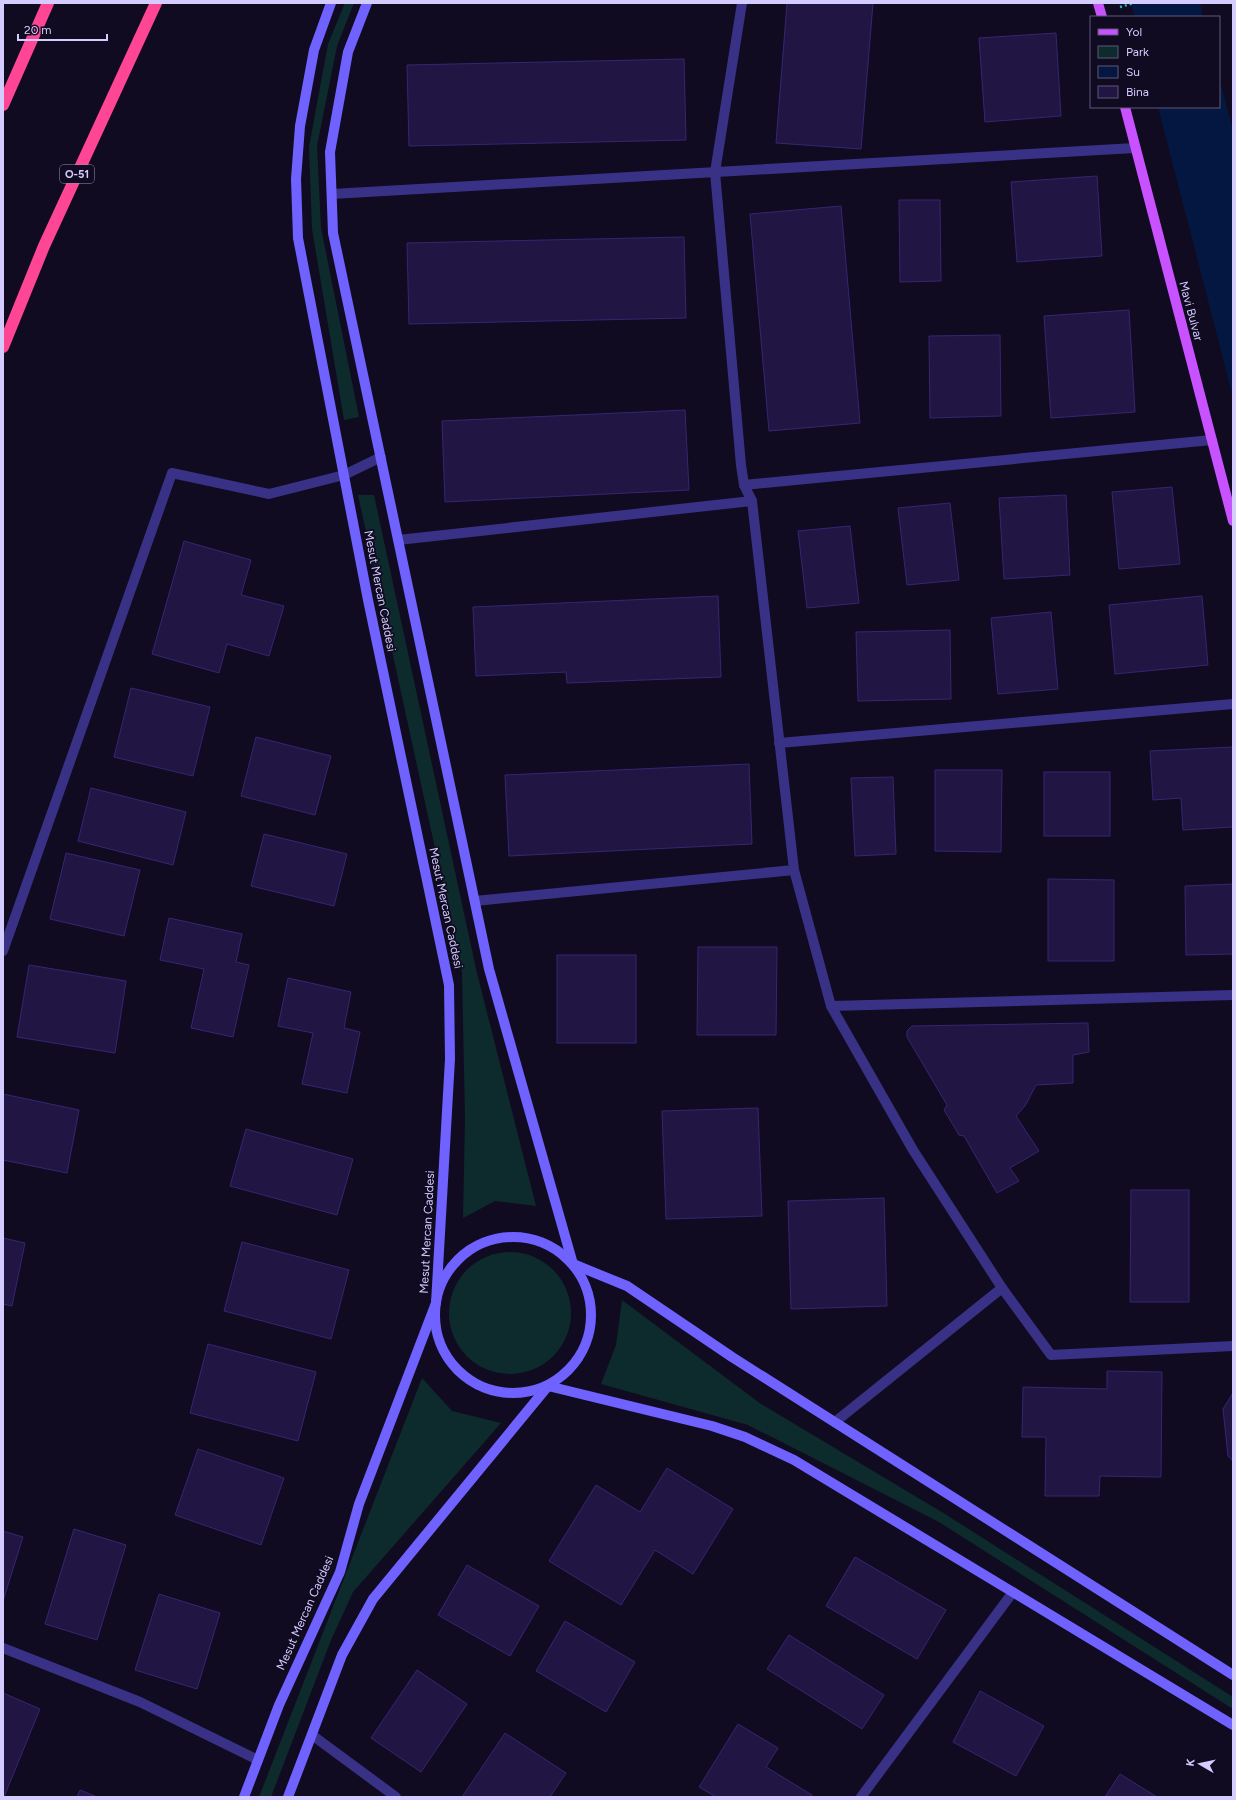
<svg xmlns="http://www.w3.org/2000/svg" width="1236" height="1800" font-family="Figtree,sans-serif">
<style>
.green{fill:#0d2b2c}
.water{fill:#041740}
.building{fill:#211544;stroke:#382572}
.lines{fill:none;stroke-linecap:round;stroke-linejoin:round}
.path{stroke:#22bcbc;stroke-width:2.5;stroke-dasharray:2 3;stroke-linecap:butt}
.street{stroke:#393185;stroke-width:10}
.secondary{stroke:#6f62ff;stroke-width:10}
.primary{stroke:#c852ff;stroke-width:10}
.highway{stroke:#ff4694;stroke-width:12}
.labels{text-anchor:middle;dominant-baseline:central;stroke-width:3.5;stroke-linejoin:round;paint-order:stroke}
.shield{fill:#100b21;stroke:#9991bc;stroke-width:1}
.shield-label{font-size:11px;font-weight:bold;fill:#d4cbff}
.street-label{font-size:12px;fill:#d4cbff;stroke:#100b21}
</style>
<rect width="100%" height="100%" fill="#100b21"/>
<g class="green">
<path d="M345,3H354L337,46L317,146L321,228L359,417L344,420L312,229L309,147L328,44Z"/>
<path d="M358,495H374L476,969L536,1206L495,1201L463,1218L465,1118L462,972Z"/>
<circle cx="510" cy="1313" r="61"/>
<path d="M622,1300L761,1404L945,1514L1233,1697V1709L939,1522L748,1425L601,1384L616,1345Z"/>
<path d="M422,1378L452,1411L501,1423L353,1592L331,1640L271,1797H259Z"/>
</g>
<g class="water">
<path d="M1131,3H1200L1203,17H1135Z"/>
<path d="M1219,77L1233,130V397L1158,107H1219Z"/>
</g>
<g class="building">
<path d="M787,3H873L861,149L776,143Z"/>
<path d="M1056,33L1061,116L985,122L979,38Z"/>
<path d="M684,59L686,140L409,146L407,65Z"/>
<path d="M1097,176L1102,256L1017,262L1011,182Z"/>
<path d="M899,200H940L941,281L900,282Z"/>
<path d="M841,206L860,423L769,431L750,214Z"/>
<path d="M684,237L686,318L409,324L407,243Z"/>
<path d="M1129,310L1135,412L1051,418L1044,316Z"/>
<path d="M1000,335L1001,416L930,418L929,336Z"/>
<path d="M685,410L689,490L445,502L442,421Z"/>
<path d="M1172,487L1180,564L1119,569L1112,492Z"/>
<path d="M1066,495L1070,575L1004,579L999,498Z"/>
<path d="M950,503L959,580L907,585L898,508Z"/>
<path d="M850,526L859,603L807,608L798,531Z"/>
<path d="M184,541L251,560L241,595L284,606L269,656L227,644L219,673L152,654Z"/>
<path d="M718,596L721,677L567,683L566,672L476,676L473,607Z"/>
<path d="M1202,596L1208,665L1115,674L1109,605Z"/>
<path d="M1051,612L1058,689L998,694L991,618Z"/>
<path d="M950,630L951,699L858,701L856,632Z"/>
<path d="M131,688L210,707L193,776L114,757Z"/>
<path d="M256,737L331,756L315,815L241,796Z"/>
<path d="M1233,747V827L1183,830L1181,798L1153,800L1150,751Z"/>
<path d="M749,764L752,844L509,856L505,775Z"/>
<path d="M935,770H1002L1001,852L935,851Z"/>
<rect x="1044" y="772" width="66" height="64"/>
<path d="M893,777L896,854L855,856L851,778Z"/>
<path d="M91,788L186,812L173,865L78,841Z"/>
<path d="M264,834L347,854L334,906L251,886Z"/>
<path d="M66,853L140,870L124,936L50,919Z"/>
<path d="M1048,879L1114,880V961H1048Z"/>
<path d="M1233,884V954L1186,955L1185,886Z"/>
<path d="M169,918L242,934L236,962L249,965L233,1037L191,1028L204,969L160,960Z"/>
<path d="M698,947H777L776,1035H697Z"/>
<rect x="557" y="955" width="79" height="88"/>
<path d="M29,965L126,981L115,1053L17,1037Z"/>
<path d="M288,978L351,992L344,1028L360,1032L347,1093L302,1084L313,1033L278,1026Z"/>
<path d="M1088,1023L1089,1052L1073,1055V1083L1036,1085L1025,1106L1016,1116L1039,1151L1010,1168L1019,1181L997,1193L964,1136L959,1135L944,1110L947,1105L907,1037V1031L912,1026Z"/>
<path d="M3,1094L79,1110L67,1173L3,1160Z"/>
<path d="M758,1108L762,1216L666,1219L662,1111Z"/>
<path d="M246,1129L353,1159L337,1215L230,1186Z"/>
<path d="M1131,1190H1189V1302H1130Z"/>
<path d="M884,1198L887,1306L791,1309L788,1201Z"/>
<path d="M3,1238L25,1243L12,1306L3,1304Z"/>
<path d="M242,1242L349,1270L331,1339L224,1311Z"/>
<path d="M208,1344L316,1372L298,1441L190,1413Z"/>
<path d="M1107,1371L1162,1372L1161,1477L1100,1476L1099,1496H1045L1046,1437H1022L1023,1387L1107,1389Z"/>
<path d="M1233,1393V1392V1461L1228,1456L1223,1409Z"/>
<path d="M198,1449L284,1478L261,1545L175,1515Z"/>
<path d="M667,1468L733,1509L693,1574L655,1550L621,1605L549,1561L596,1485L640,1512Z"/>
<path d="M74,1529L126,1545L97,1640L45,1624Z"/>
<path d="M3,1531L23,1537L3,1601Z"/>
<path d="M855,1557L946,1610L917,1659L826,1606Z"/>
<path d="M467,1565L539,1606L510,1656L438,1615Z"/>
<path d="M159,1594L220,1613L197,1689L135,1670Z"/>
<path d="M565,1621L635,1662L606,1712L536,1671Z"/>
<path d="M789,1635L884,1695L862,1729L767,1669Z"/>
<path d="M417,1670L467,1704L421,1772L371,1738Z"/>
<path d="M980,1691L1044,1726L1016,1776L953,1742Z"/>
<path d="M3,1693L40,1709L4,1797H3Z"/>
<path d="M738,1724L778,1748L766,1767L812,1795L811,1797H716L699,1787Z"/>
<path d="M505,1733L566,1773L550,1797H462Z"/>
<path d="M1120,1774L1157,1797H1105Z"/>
<path d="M80,1790L97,1797H77Z"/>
</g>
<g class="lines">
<path class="path" d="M1120,7L1134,3"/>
<g class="street">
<path d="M742,3L715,172L741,465L744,485L752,501L794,870L831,1006L913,1150L1002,1288L1051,1355L1233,1346"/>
<path d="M332,194L1135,148"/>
<path d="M744,485L1212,440"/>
<path d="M398,540L752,501"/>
<path d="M779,743L1233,704"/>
<path d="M475,901L794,870"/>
<path d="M3,951L172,473L269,494L344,475L381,457"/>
<path d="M831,1006L1233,995"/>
<path d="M835,1422L1002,1288"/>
<path d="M3,1648L140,1702L258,1760"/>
<path d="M312,1735L396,1797"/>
<path d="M861,1797L1013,1592"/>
</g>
<g class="secondary">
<path d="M367,3L348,52L330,152L333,233L489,969L573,1264"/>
<circle cx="513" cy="1315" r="78"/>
<path d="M573,1264L627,1286L732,1357L1233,1675"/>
<path d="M548,1386L712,1426L745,1437L794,1460L1233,1725"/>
<path d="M244,1797L279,1705L340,1572L359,1504L436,1303L450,1059L449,985L368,600L298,238L296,179L300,126L314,50L331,3"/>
<path d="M288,1797L342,1655L373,1599L548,1386"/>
</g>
<g class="primary">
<path d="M1098,3L1102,17"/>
<path d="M1125,107L1233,521"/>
</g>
<g class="highway">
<path d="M3,105L48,3"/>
<path d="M3,347L44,246L156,3"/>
</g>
</g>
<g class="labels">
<rect class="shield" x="60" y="165" width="34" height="18" rx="3"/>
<g class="shield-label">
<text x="77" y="174">O-51</text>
</g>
<g class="street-label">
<text transform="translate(1191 311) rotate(75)">Mavi Bulvar</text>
<text transform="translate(380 591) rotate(79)">Mesut Mercan Caddesi</text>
<text transform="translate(446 908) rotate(78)">Mesut Mercan Caddesi</text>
<text transform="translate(427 1232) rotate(-87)">Mesut Mercan Caddesi</text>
<text transform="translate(305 1613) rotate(-66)">Mesut Mercan Caddesi</text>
</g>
</g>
<rect width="1236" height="1800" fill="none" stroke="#d4cbff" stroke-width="8"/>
<rect x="1090" y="16" width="130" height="92" fill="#100b21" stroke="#5e587a"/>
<rect x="1098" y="29" width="20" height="6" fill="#c852ff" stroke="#5e587a"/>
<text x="1126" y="36" font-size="12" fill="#d4cbff">Yol</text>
<rect x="1098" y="46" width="20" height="12" fill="#0d2b2c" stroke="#5e587a"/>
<text x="1126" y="56" font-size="12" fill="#d4cbff">Park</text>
<rect x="1098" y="66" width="20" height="12" fill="#041740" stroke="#5e587a"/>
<text x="1126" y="76" font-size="12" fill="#d4cbff">Su</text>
<rect x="1098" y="86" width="20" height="12" fill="#211544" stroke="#5e587a"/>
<text x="1126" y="96" font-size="12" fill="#d4cbff">Bina</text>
<g transform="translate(1200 1764) rotate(279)" stroke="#100b21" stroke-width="3" paint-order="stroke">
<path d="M0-3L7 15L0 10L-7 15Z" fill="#d4cbff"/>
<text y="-6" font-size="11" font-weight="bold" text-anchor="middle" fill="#d4cbff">K</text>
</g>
<path d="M18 34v6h89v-6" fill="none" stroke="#d4cbff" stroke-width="2"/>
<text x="24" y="34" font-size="12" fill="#d4cbff" stroke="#100b21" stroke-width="3" paint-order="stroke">20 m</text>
</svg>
